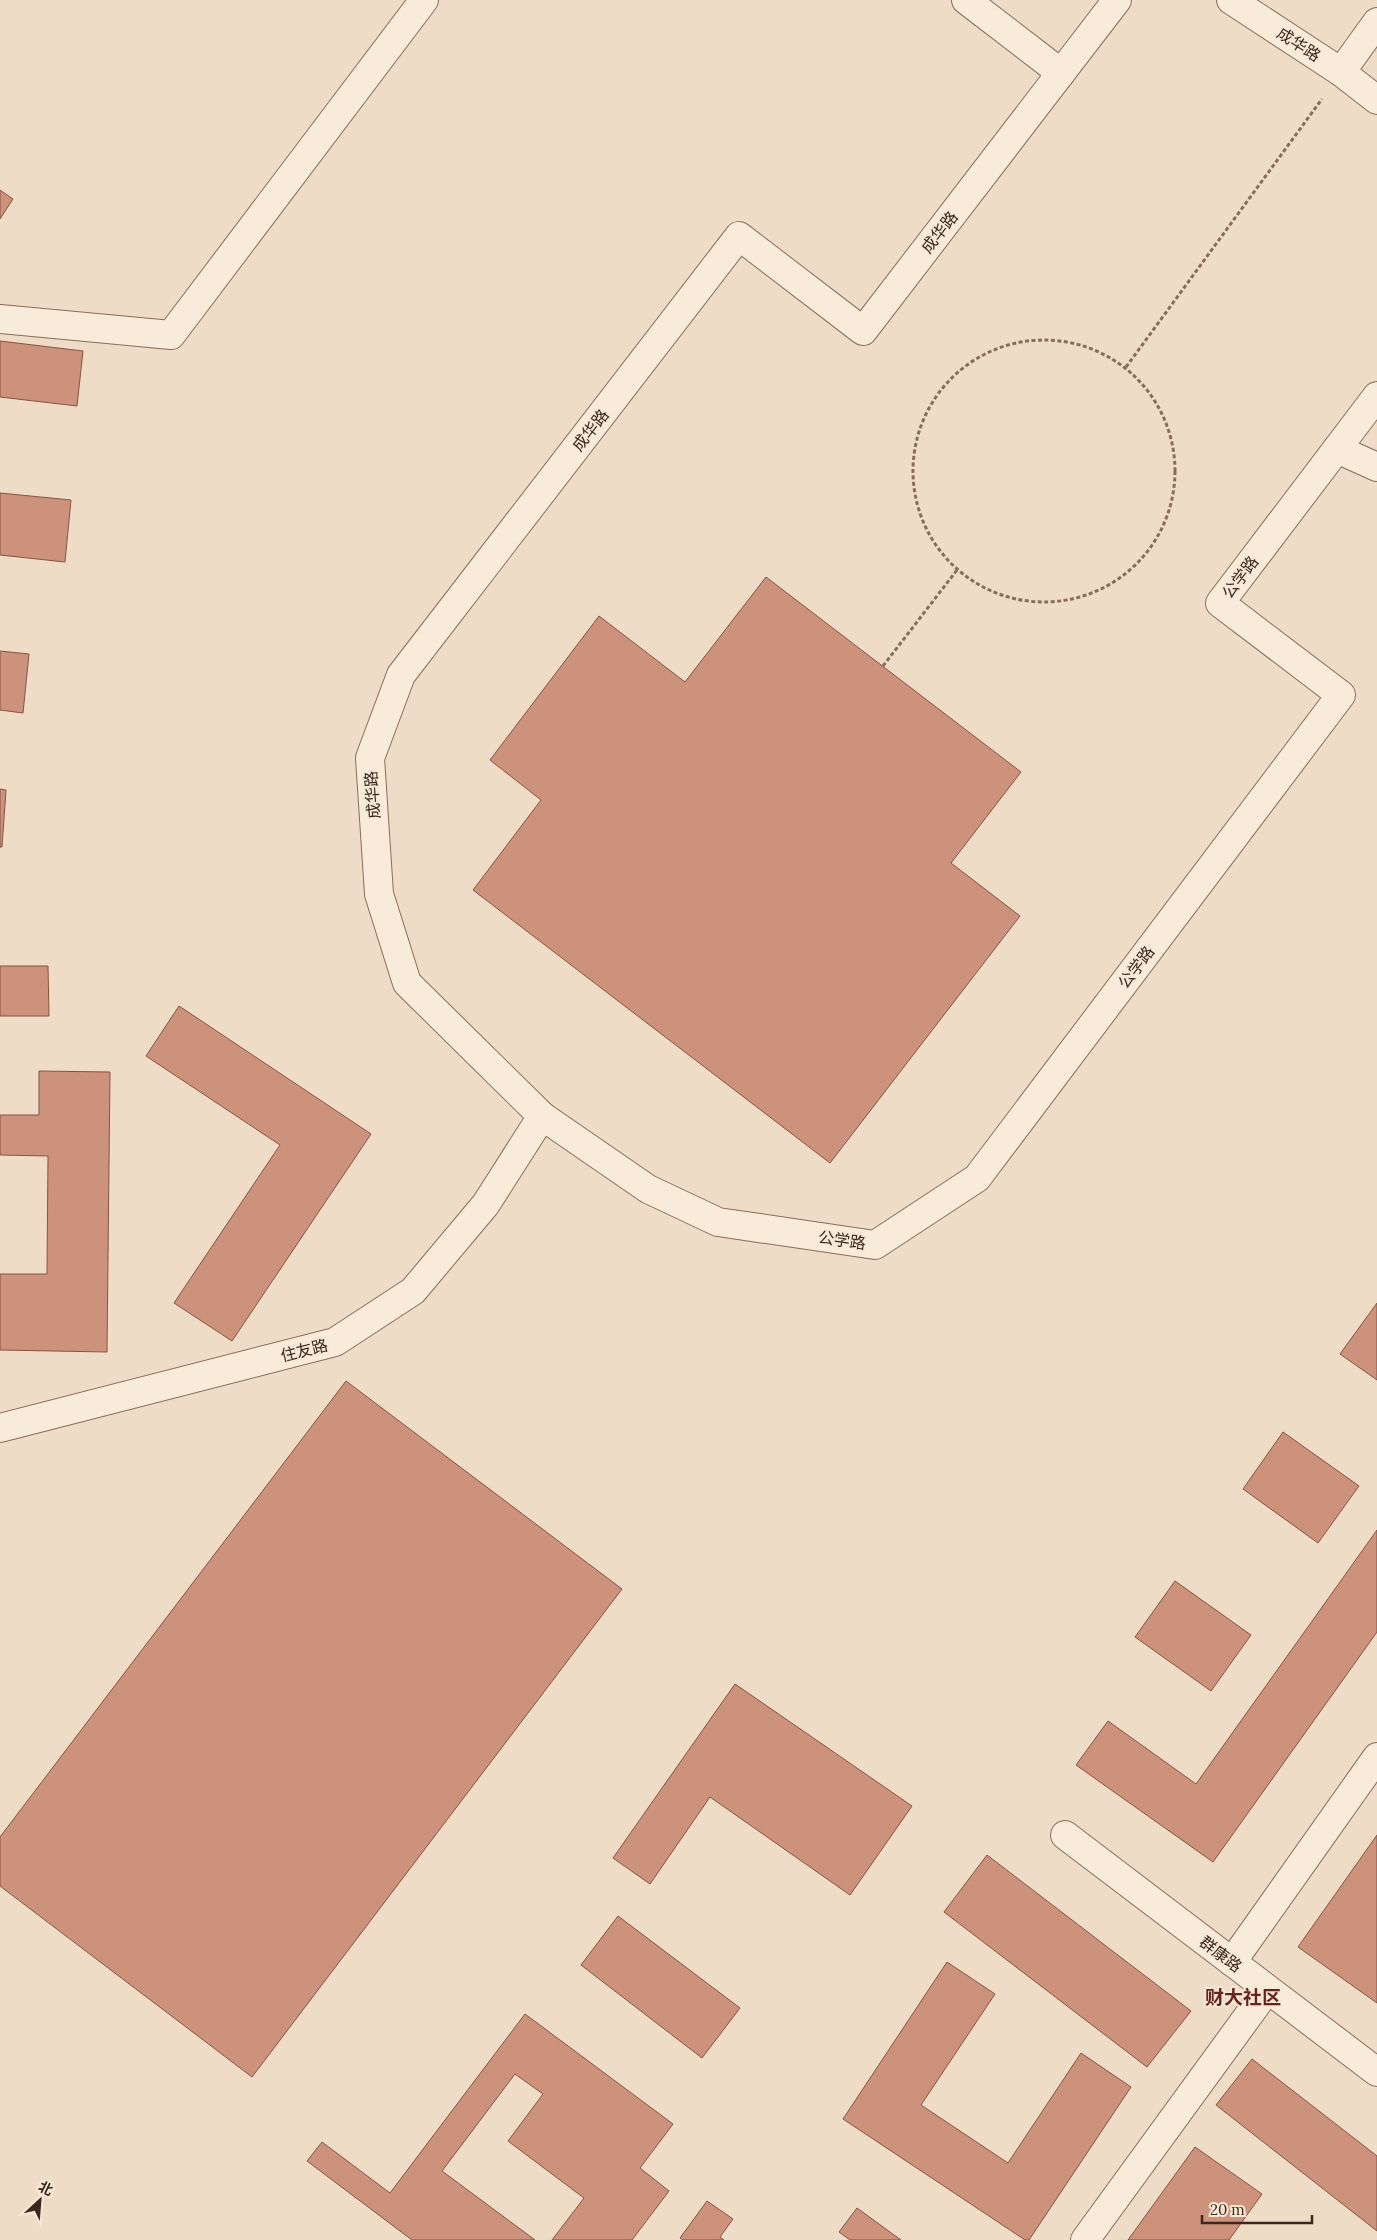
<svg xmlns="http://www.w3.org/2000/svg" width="1377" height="2240" font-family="Lora,'Noto Sans SC',serif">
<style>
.building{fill:#cc927c;stroke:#885341}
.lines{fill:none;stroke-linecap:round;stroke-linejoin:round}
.minor-casing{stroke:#896d5b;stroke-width:30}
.path{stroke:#896d5b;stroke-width:3;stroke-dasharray:4 2.5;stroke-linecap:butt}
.minor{stroke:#f9ebd9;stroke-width:28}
.labels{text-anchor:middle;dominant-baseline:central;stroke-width:4;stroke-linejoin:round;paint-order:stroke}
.street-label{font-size:16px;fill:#3a281f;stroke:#f6e8d5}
.quarter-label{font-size:19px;font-weight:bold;fill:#66231f;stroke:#f6e8d5}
</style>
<rect width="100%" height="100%" fill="#eedcc6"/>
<g class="building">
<path d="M0,190L13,199L0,219Z"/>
<path d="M0,341L83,351L77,406L0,397Z"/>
<path d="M0,493L71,500L65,562L0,555Z"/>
<path d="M766,577L1021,772L951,863L1020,916L830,1163L473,890L541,800L490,760L599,616L685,682Z"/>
<path d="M0,651L29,654L23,713L0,710Z"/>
<path d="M0,789L6,790L2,847H0Z"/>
<path d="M0,966H48L49,1016H0Z"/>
<path d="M179,1006L371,1134L232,1341L174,1303L280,1145L146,1056Z"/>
<path d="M39,1071L110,1072L107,1352L0,1350V1274H47L48,1156L0,1155V1115H39Z"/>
<path d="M1377,1303V1380L1340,1354Z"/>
<path d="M346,1381L622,1589L252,2077L0,1886V1837Z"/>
<path d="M1283,1432L1359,1486L1318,1543L1243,1489Z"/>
<path d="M1377,1530V1632L1213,1862L1076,1765L1108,1721L1196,1784Z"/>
<path d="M1175,1581L1251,1635L1211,1691L1135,1637Z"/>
<path d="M735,1684L912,1806L850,1895L710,1797L650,1884L613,1858Z"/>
<path d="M1377,1835V2003L1298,1947Z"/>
<path d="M987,1855L1191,2011L1147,2067L944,1912Z"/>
<path d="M618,1916L740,2008L702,2058L581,1965Z"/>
<path d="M947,1962L995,1994L921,2105L1008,2163L1081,2053L1131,2087L1029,2240H1025L843,2119Z"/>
<path d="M525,2014L673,2124L640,2168L669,2191L632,2240H552L584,2198L508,2141L543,2094L515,2074L442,2171L535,2240H412L307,2161L322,2142L390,2193Z"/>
<path d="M1252,2059L1377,2156V2231L1216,2105Z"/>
<path d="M1195,2147L1262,2194L1229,2240H1128Z"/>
<path d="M707,2201L733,2219L720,2237L724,2240H683L680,2238Z"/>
<path d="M857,2208L901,2240H850L839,2232Z"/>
</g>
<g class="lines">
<g class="minor-casing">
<g id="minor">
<path d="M966,0L1061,73"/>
<path d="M1117,0L863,331L739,236L401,675L370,758L379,894L407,983L542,1116L648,1189L718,1222L875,1245L977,1178L1341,695L1220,603L1377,396"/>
<path d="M1231,0L1341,72L1377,100"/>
<path d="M1341,72L1377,22"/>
<path d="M0,319L171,335L424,0"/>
<path d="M1337,449L1377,467"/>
<path d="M0,1428L335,1342L413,1291L486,1204L542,1116"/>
<path d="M1065,1835L1377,2072"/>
<path d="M1232,1962L1377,1757"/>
<path d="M1085,2240L1267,1990"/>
</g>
</g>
<g class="path">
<circle cx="1044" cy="471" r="131"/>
<path d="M1126,367L1322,99"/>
<path d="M883,666L957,570"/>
</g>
<use href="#minor" class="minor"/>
</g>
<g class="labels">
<g class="street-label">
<text transform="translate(1299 44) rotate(33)">成华路</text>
<text transform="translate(939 232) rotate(-52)">成华路</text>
<text transform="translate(590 430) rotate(-52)">成华路</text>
<text transform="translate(1240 577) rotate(-53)">公学路</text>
<text transform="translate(372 795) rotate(-94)">成华路</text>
<text transform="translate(1136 967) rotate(-53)">公学路</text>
<text transform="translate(842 1240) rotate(8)">公学路</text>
<text transform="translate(304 1350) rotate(-14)">住友路</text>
<text transform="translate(1221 1954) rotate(37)">群康路</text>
</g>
<g class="quarter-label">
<text x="1243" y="1997">财大社区</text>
</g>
</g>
<g transform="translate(40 2200) rotate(26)" stroke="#f6e8d5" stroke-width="4" paint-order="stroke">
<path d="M0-4L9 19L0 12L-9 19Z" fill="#3a281f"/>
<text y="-8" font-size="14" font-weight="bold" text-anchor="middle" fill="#3a281f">北</text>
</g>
<path d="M1202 2215v8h110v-8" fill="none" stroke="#3a281f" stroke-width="2.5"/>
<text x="1210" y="2215" font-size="15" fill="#3a281f" stroke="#f6e8d5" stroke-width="4" paint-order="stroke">20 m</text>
</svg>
